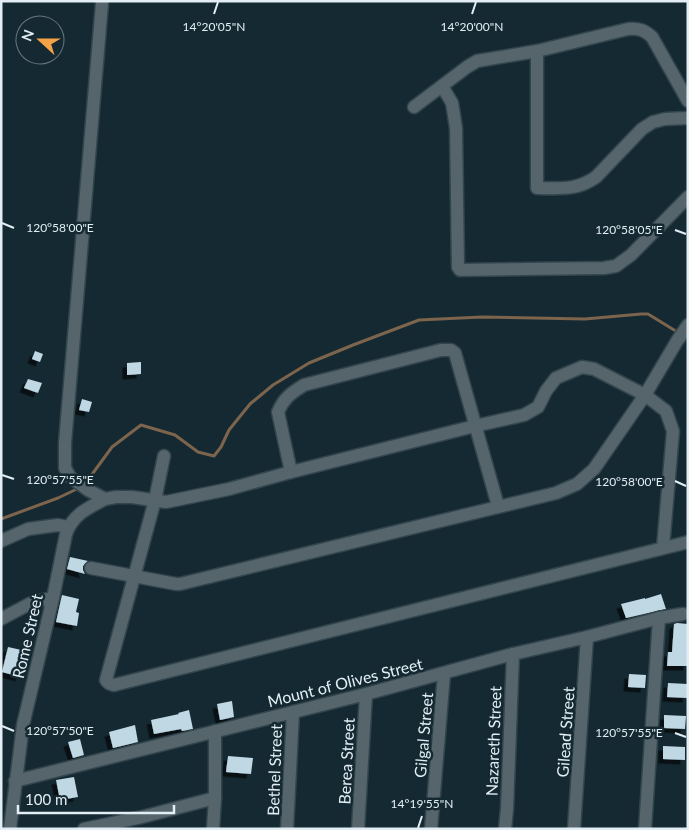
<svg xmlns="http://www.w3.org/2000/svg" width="689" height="830" font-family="Lato,sans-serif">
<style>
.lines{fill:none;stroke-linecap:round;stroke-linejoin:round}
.stream{stroke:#7d644c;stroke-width:3}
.building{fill:#c0d8e4;filter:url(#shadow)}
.minor-casing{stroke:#32454d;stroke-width:15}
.minor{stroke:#56646c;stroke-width:12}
.ticks{fill:none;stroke:#e2eef4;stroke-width:2}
.labels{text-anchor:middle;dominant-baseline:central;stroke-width:5;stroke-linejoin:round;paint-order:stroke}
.street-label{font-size:16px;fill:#e2eef4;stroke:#152932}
.ticks-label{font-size:12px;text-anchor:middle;fill:#e2eef4;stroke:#152932;stroke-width:5;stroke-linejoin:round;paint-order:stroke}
</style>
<defs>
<filter id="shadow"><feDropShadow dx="-4.5" dy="4.5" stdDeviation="0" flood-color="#0009"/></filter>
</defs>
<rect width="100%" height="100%" fill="#152932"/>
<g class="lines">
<g class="stream">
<path d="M85,484L112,447L141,425L175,435L198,452L214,456L221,447L229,430L250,404L273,385L309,363L353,345L419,320L482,317L585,319L641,314H648L679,333"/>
<path d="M1,519L58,498L79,488"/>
</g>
</g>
<g class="building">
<path d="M35,351L43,354L40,362L32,359Z"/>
<path d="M141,362V374L127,375V363Z"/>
<path d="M28,379L42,383L38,393L24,388Z"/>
<path d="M82,399L92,402L89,412L79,410Z"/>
<path d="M70,557L88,561L83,566V570L85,574L67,569Z"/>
<path d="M661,594L666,609L626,618L621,604L645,598V599Z"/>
<path d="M62,595L79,599L76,612L79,613L77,626L56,622Z"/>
<path d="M677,623L688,624V666H667L668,652H672L674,624Z"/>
<path d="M8,647L26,651L20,677L2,672Z"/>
<path d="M629,674L646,675L645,688L628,687Z"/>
<path d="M668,683L688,684L687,698L667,697Z"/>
<path d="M232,701L234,717L220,720L217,704Z"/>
<path d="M189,710L193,729L182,731L181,729L154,734L151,720L179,714L178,713Z"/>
<path d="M664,715L686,716L685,729L664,728Z"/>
<path d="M135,725L138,742L113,748L109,732Z"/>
<path d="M80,739L84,755L73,758L68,742Z"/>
<path d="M663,746L685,747V760L663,759Z"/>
<path d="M228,756L253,758L251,774L226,772Z"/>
<path d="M74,777L78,797L60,800L56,780Z"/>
</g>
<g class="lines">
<g class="minor-casing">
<g id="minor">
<path d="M102,3L65,443V468L70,477L88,490L105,499L116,497H132L166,502L229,489L291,472L475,426L524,415L538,407L546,391L556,378L582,367L594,369L645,395L666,411L673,431L663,548"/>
<path d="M537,51V188C560,188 576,191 596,177L642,129L653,122L665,119L688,118"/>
<path d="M442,86L452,103L456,128L458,267L460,270L604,268L616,266L631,255L688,197"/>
<path d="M414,107L467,67L477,61L537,51L628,29C639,28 644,30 652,37L688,101"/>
<path d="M164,456L155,500L106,680C108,684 110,684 114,685L688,542"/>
<path d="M291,472L278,412C284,398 291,393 304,385L441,350H451L455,353L498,506"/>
<path d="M1,541L28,529L58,525L68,527"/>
<path d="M91,568L176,584H180L556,493L577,484L594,469L645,395L677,341L688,325"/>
<path d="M1,619L33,602L53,598"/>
<path d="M15,781L366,694L513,654L587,637L659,618L683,614"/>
<path d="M10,829L23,725L53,598L66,534C73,514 88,508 105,499"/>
<path d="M84,829L142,817L215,798"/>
<path d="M213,829L215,798V731"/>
<path d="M287,829L293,712"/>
<path d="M358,829L366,694"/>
<path d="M431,829L444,674"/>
<path d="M505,829L507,809L513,654"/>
<path d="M574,829L587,637"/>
<path d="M645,829L659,618"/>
</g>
</g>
<use href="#minor" class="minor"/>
</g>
<path class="ticks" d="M214,14L218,2M472,14L476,2M2,223L14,228M675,230L686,234M2,475L14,479M675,481L686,486M2,726L14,731M675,733L686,737M418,828L422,816"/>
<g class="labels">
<g class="street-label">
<text transform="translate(27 636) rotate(-77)">Rome Street</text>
<text transform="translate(345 682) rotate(-14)">Mount of Olives Street</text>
<text transform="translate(565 732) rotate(-86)">Gilead Street</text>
<text transform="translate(423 735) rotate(-85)">Gilgal Street</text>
<text transform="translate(493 741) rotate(-88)">Nazareth Street</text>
<text transform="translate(346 761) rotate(-87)">Berea Street</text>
<text transform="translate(274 770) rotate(-88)">Bethel Street</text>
</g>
</g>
<g class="ticks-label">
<text x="472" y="31">14°20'00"N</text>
<text x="214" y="31">14°20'05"N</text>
<text x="60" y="232">120°58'00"E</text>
<text x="629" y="234">120°58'05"E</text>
<text x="60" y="484">120°57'55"E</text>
<text x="629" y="486">120°58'00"E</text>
<text x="60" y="735">120°57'50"E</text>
<text x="629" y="737">120°57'55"E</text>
<text x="422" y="808">14°19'55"N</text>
</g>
<rect width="689" height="830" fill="none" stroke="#e2eef4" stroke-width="5"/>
<g transform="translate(40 40) rotate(291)"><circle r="24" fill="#152932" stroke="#677880"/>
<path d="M0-4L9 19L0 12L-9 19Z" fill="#f6a247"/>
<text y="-8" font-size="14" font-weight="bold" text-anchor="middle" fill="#e2eef4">N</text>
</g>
<path d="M18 805v8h156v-8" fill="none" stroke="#e2eef4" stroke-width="2.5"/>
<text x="25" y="805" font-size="15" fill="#e2eef4" stroke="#152932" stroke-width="4" paint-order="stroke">100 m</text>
</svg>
